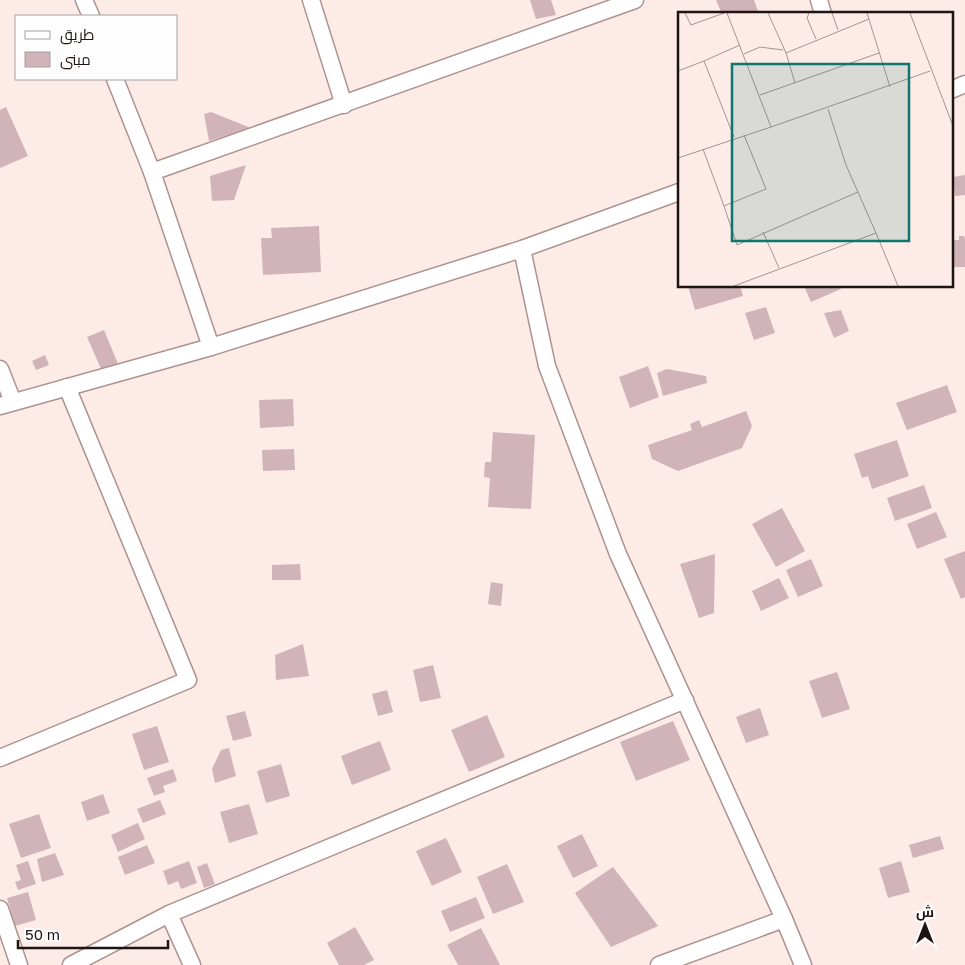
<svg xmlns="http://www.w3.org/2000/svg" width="965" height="965" font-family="'Golos Text',Cairo,sans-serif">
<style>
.building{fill:#d1b4ba}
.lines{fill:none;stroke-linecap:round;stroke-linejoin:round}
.street-casing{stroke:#ae928f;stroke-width:19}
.street{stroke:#fff;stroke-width:16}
.inset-road{fill:none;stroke:#a49592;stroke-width:1}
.view{fill:#0f766e;fill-opacity:0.15;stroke:#0f766e;stroke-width:2.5}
.inset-edge{fill:none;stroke:#1e1412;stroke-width:2.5}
</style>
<rect width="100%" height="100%" fill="#fdebe8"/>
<g class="building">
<path d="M530,0H551L556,15L536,19Z"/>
<path d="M716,0H754L759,14H722Z"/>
<path d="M6,107L28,156L0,168V110Z"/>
<path d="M211,112L251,128L209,141L204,114Z"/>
<path d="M246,165L234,200L212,201L210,176Z"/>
<path d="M965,175V195L955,196L953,177Z"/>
<path d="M319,226L321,272L263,275L261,238H272L271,228Z"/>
<path d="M959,236H964L965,239V267H951V240H959Z"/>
<path d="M688,286H740L743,296L695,310Z"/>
<path d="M804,286H839L841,289L811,302Z"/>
<path d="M766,307L775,333L754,340L745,313Z"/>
<path d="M841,310L849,331L834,338L824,313Z"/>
<path d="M104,330L121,371L105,378L87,337Z"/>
<path d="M45,355L49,365L36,370L32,361Z"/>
<path d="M648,366L659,397L630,408L619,377Z"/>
<path d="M667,369L706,376L707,383L663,396L657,373Z"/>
<path d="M947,385L957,412L907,430L896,403Z"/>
<path d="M293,399L294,426L260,428L259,400Z"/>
<path d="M746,411L752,426L742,448L678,471L652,459L648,445L692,430L690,424L699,420L702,427Z"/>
<path d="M493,432L535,435L531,509L488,507L490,478L484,477L485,462H491Z"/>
<path d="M897,440L909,476L872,489L868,476L862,478L854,454Z"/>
<path d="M294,449L295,470L263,471L262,450Z"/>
<path d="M924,485L932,508L895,521L887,498Z"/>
<path d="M782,508L805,551L776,567L752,524Z"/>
<path d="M936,512L947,537L917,549L907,524Z"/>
<path d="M965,551V597L961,599L944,559Z"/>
<path d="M715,554L714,613L699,618L680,564Z"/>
<path d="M811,559L823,586L798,597L786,570Z"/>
<path d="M300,564L301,580H272V565Z"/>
<path d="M779,578L789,598L761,611L752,591Z"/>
<path d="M491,582L503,584L501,606L488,604Z"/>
<path d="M303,644L309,676L276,680L275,655Z"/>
<path d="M433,665L441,698L420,702L413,670Z"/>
<path d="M837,672L850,709L822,718L809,681Z"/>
<path d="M387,690L393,712L378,716L372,694Z"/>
<path d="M760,708L769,735L746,743L736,717Z"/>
<path d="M245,711L252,736L233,741L226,716Z"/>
<path d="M487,715L505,757L469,772L451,730Z"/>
<path d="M673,721L690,760L636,781L620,742Z"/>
<path d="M157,726L169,762L144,770L132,734Z"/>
<path d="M380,741L391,770L352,785L341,756Z"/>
<path d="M229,748L236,776L215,783L212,769L221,750Z"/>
<path d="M281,764L290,796L266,803L257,771Z"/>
<path d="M173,769L177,781L163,786L165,792L154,796L147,778Z"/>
<path d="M103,794L110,813L87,821L81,802Z"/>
<path d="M160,800L166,814L143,823L137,809Z"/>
<path d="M249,804L258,834L229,843L220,812Z"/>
<path d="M39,814L51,848L21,858L9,824Z"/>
<path d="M138,823L145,839L118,852L111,835Z"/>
<path d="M582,834L598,866L573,878L557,846Z"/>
<path d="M940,836L944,849L913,858L909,845Z"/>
<path d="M446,838L462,872L432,886L416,851Z"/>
<path d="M147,845L155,863L125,875L118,857Z"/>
<path d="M55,853L64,875L42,882L37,859Z"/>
<path d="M28,861L36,884L18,890L15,882L21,880L16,865Z"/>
<path d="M189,861L197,883L181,889L178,881L168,885L163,871Z"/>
<path d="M901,861L910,892L888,898L879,868Z"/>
<path d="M207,863L215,884L204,888L197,867Z"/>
<path d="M507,864L524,902L493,914L477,877Z"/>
<path d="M613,867L658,926L611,947L575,893Z"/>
<path d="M28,892L36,920L15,926L7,898Z"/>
<path d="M476,897L485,918L450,932L441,911Z"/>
<path d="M355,927L374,960L364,965H339L327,943Z"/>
<path d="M481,928L500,965H458L447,945Z"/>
</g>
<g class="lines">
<g class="street-casing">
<g id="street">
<path d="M84,0L91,16"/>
<path d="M311,0L344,105"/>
<path d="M819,0L823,14"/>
<path d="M115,79L152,172L211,347L522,249L679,192"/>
<path d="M951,90L965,84"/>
<path d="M152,172L635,0"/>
<path d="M522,249L547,366L618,554L784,919L659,965"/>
<path d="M0,369L13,402"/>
<path d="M0,406L211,347"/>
<path d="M0,758L188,680L67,387"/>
<path d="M0,909L19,965"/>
<path d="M169,914L192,965"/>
<path d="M784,919L803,965"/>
<path d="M71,965L169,914L685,700"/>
</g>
</g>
<use href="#street" class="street"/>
</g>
<g transform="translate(678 12)">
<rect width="275" height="275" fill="#fdebe8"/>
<path class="inset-road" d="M7,1L13,13L46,1M49,1L93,115L252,59M90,1L108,41L191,7M131,1L129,6L138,27M154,1L160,18M189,1L212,75M232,1L275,114M108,41L117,71M66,42L82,35L105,38M0,59L26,49M82,83L201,41M66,123L88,177L46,194L59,233L180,180M56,125L26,49L62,33M25,137L46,194M0,146L93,115M85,220L101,256M198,221L220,274M56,274L198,221L168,153L150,97"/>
<path class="view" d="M54,52H231V229H54Z"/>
<rect width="275" height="275" class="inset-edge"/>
</g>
<rect x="15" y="15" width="162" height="65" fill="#fdfdfd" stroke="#a4a09f"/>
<rect x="25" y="31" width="25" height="8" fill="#ffffff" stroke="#a4a09f"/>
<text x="60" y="40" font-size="15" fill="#1e1412">طريق</text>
<rect x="25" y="52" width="25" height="15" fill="#d1b4ba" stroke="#a4a09f"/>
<text x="60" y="65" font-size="15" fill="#1e1412">مبنى</text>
<g transform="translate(925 925)" stroke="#fdfdfd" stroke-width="4" paint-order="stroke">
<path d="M0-4L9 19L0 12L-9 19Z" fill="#1e1412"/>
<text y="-8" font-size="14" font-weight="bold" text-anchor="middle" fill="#1e1412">ش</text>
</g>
<path d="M18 940v8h150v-8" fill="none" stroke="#1e1412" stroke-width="2.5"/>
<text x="25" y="940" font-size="15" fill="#1e1412" stroke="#fdfdfd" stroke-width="4" paint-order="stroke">50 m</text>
</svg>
